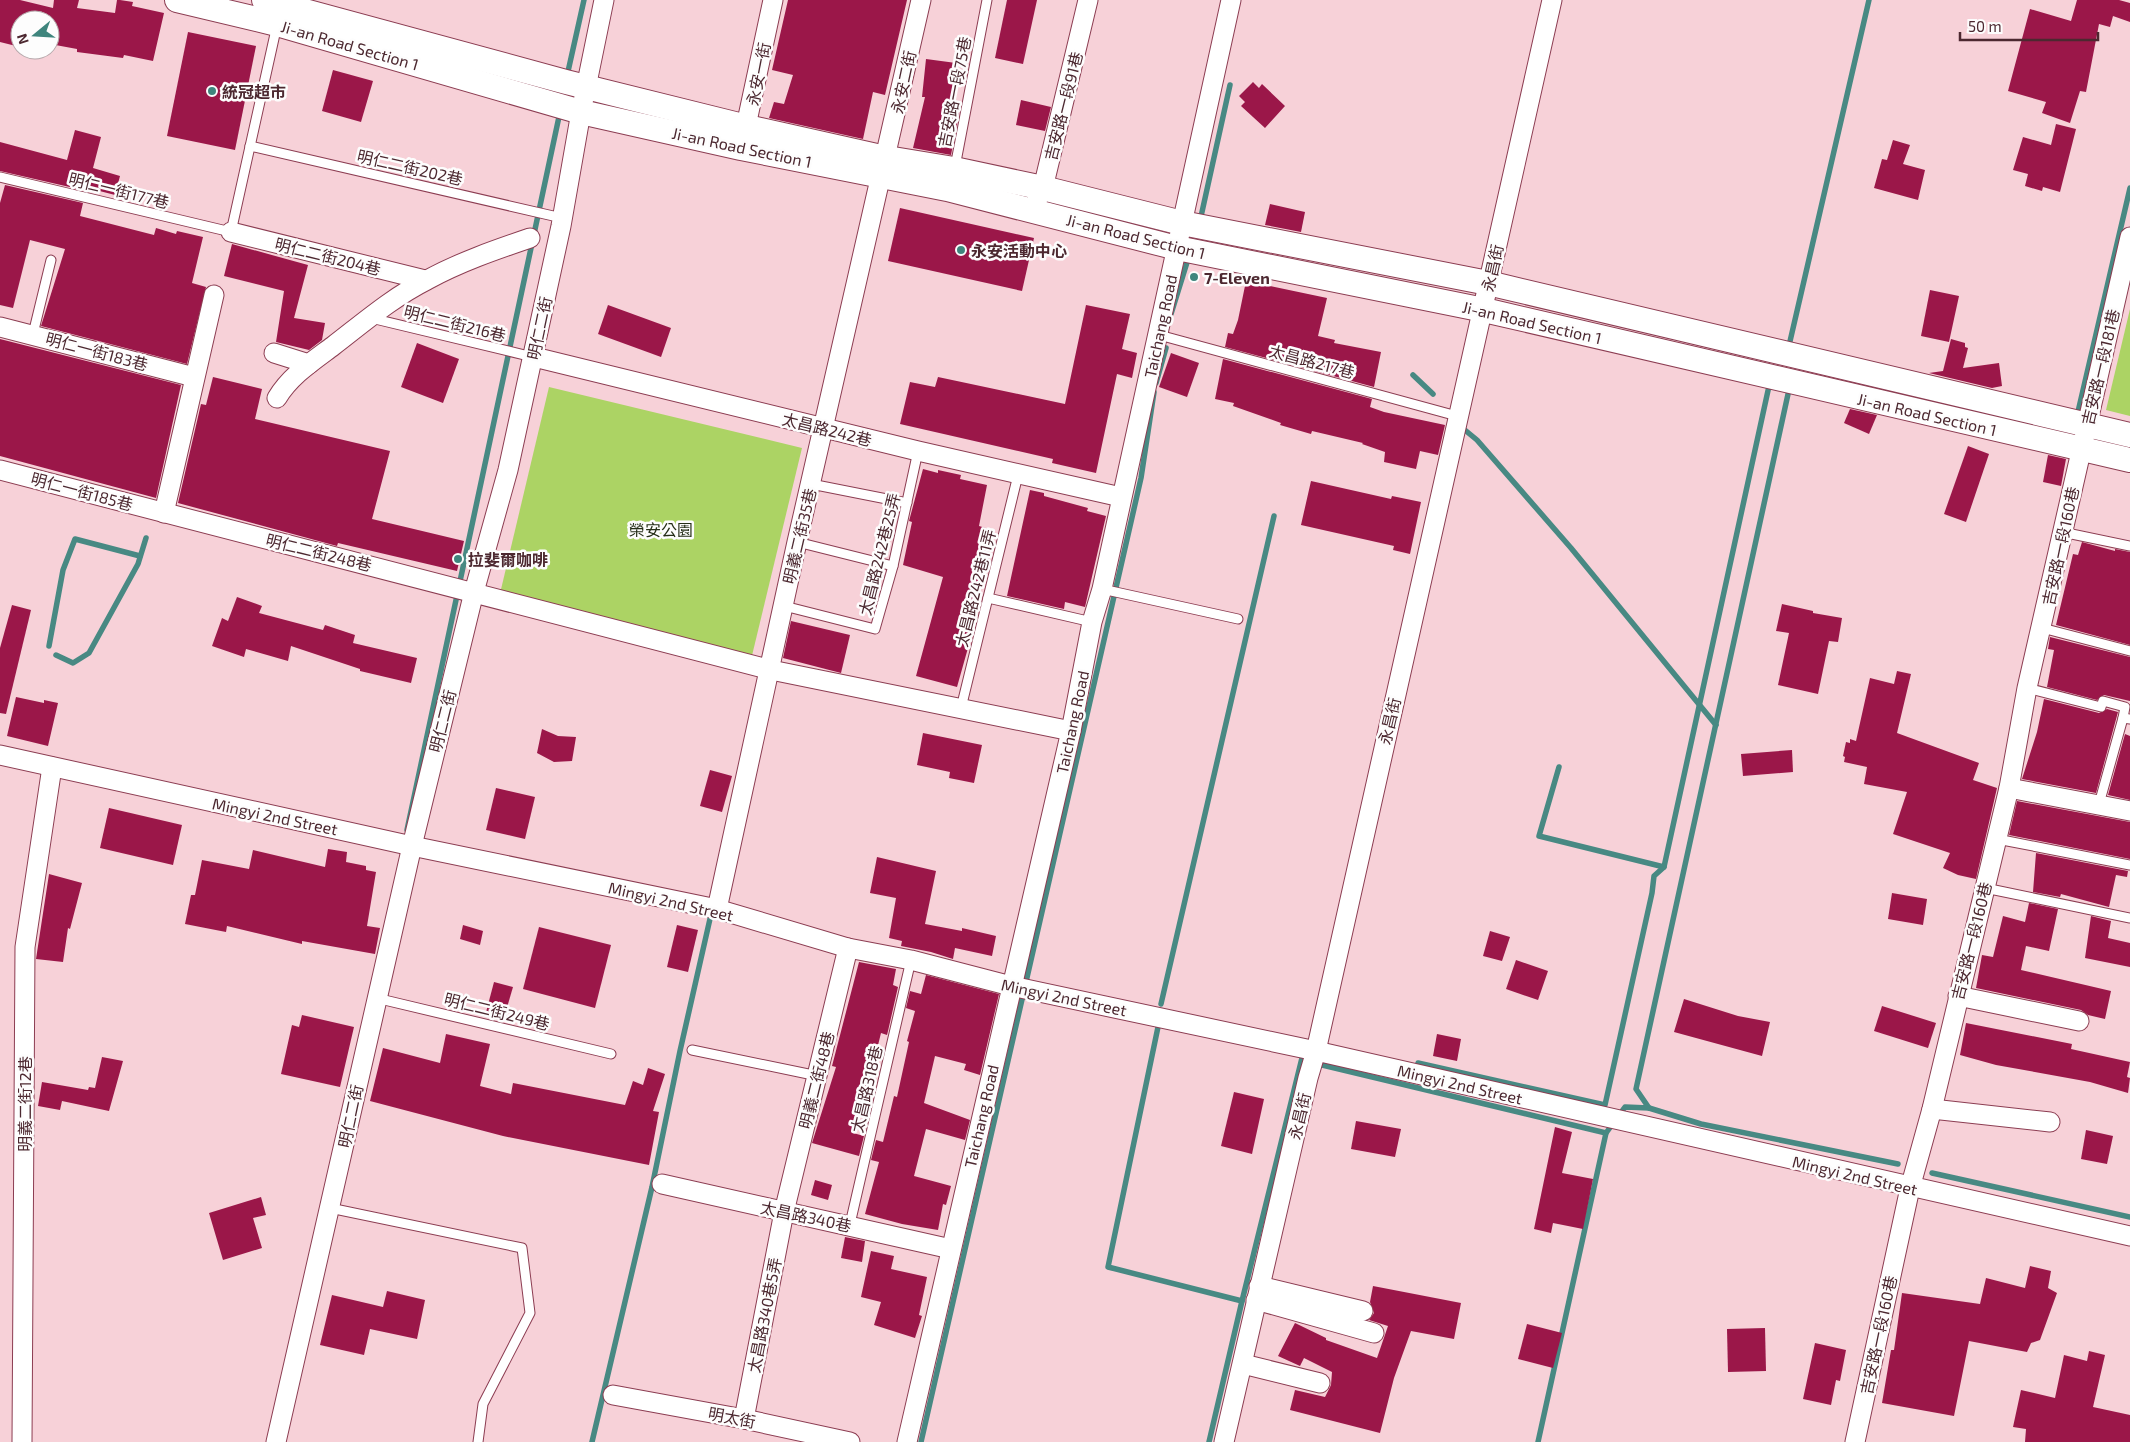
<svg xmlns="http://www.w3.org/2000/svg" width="2130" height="1442" font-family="'Exo 2','Noto Sans TC',sans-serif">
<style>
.green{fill:#acd364}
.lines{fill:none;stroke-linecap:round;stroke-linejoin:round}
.stream{stroke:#488983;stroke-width:5.5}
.building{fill:#9b1749}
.service-casing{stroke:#8c3d52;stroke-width:11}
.minor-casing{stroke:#8c3d52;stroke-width:21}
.tertiary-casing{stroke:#8c3d52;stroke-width:26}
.service{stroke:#fff;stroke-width:9}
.minor{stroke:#fff;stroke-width:19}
.tertiary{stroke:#fff;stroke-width:24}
.poi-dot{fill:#3f857d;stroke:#fdfdfd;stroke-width:2}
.labels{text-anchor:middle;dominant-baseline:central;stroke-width:5;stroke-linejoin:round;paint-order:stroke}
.street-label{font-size:16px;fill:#4c2830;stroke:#fdfdfd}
.poi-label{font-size:16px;font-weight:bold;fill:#4c2830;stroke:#fdfdfd;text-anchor:start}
.park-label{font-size:16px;fill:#252e18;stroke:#fdfdfd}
</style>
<rect width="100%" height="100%" fill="#f7d1d8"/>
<g class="green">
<path d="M2130,309V416L2106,410Z"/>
<path d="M549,387L802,448L749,668L498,602Z"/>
</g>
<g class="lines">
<g class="stream">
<path d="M567,76L584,0"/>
<path d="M1200,221L1230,85"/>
<path d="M1171,314L1189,256"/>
<path d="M1788,350L1869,0"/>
<path d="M1413,375L1433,394"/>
<path d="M1156,383L1166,348"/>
<path d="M2077,416L2130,188"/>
<path d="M1460,426L1477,440L1571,548L1716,725"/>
<path d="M49,646L63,570L75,539L140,556"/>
<path d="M56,655L73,663L89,653L138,564L146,538"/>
<path d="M1559,767L1539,836L1664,867"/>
<path d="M407,830L560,112"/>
<path d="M1161,1004L1274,516"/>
<path d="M1158,1027L1108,1267L1242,1301"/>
<path d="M1418,1063L1605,1105L1652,893L1654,876L1664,867L1769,386"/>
<path d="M1318,1064L1606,1133"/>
<path d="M1649,1108L1636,1089L1790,385"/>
<path d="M1932,1173L2130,1217"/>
<path d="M592,1442L652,1187L680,1051L712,910"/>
<path d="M921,1442L1141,478L1154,392"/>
<path d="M1209,1442L1242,1301L1302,1058"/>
<path d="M1538,1442L1606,1133L1625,1107L1649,1108L1701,1124L1898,1164"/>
</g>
</g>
<g class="building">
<path d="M0,0H20L53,8L54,0H79L77,8L115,13L117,0H120L133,2L132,6L164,13L153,61L124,55L123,58L77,52V49L50,44V20H20V47L0,42Z"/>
<path d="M788,0H907L885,95L873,92L863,139L769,118L774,102L784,104L793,75L772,70Z"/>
<path d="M1007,0H1037L1023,64L995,58Z"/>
<path d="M2077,0H2119L2130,3V22L2113,16L2110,27L2099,24L2086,92L2080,91L2070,123L2042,113L2046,102L2008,91L2030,9L2071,21Z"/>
<path d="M188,32L256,46L235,150L167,136Z"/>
<path d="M926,59L956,63L949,111L959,113L951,155L913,148L925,97H922Z"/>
<path d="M333,70L373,81L361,122L322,111Z"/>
<path d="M1253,82L1259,88L1262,84L1285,106L1265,128L1241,106L1245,102L1239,96Z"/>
<path d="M1021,100L1051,107L1045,131L1016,125Z"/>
<path d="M2056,124L2076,129L2060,192L2043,187L2042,191L2025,186L2028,174L2013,170L2023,137L2051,145Z"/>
<path d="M75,130L101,137L93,168L120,176L115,195L88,188L87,191L0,171V142L67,160Z"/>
<path d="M1893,140L1910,145L1903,164L1925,170L1918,200L1874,188L1882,159L1887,160Z"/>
<path d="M5,185L83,203L80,216L154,235L156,228L176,234L177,231L203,237L192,283L206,287L187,364L41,326L65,249L30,240L13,308L0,305V203Z"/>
<path d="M1270,204L1305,212L1301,232L1265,225Z"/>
<path d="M900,208L1034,238L1022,291L888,261Z"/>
<path d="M232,244L308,265L294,318L325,323L322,340L309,350L276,342L284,291L224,276Z"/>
<path d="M1246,281L1327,298L1318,336L1335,340L1334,343L1381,352L1374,387L1225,347L1228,333L1233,334L1238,320Z"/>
<path d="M1930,290L1959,296L1949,342L1921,336Z"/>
<path d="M608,305L671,328L661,357L598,334Z"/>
<path d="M1086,305L1130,314L1122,349L1137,353L1132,378L1117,374L1096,473L1052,463L1053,459L900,424L910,382L935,387L938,377L1065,404Z"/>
<path d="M0,339L181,385L156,498L0,456Z"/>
<path d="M1951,339L1965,343V347L1968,348L1963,368L1999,363L2002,386L1992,388L1929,373L1943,371Z"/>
<path d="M417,343L459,359L443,403L401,387Z"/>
<path d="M1171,353L1199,363L1187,397L1159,387Z"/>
<path d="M1223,359L1372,399L1370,407L1384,412L1445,425L1438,455L1420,451L1416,469L1384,462L1385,452L1362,444L1363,443L1312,431L1311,434L1280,425L1281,423L1233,406L1234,403L1215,399Z"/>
<path d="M213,377L262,389L255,419L390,451L372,519L464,541L457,571L338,543L337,546L178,503L201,404L206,405Z"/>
<path d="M1850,409L1877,415L1869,434L1844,423Z"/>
<path d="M1968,446L1989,454L1966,522L1944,514Z"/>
<path d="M2048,455L2066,459L2061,486L2043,482Z"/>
<path d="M923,469L938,473V470L961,475L960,479L987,485L979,526L989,529L979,587L969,622L975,623L957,687L916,676L943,577L903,565L912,522L909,521Z"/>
<path d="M1311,481L1391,499L1392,496L1421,502L1410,554L1393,550L1394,546L1301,525Z"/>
<path d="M1030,490L1044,493V496L1088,508L1087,511L1106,516L1085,607L1065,602L1064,609L1007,596Z"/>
<path d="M2082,542L2115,551V549L2130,552V645L2056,625L2073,554L2078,555Z"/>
<path d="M237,597L262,606L259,613L323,630L325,625L355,635L353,643L417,658L411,683L360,671V669L291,646L288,661L246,649L244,657L212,646L222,618L228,621Z"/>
<path d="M1782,604L1813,611V613L1842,618L1838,642L1829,641L1818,694L1778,685L1789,633L1776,631Z"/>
<path d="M12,605L31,610L6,714L0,713V648Z"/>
<path d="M791,621L850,635L841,673L783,658Z"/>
<path d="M2050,637L2130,657V701L2104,695L2097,700L2047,687L2054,650L2048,649Z"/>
<path d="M1897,671L1911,674L1897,733L1979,763L1973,780L1997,788L1976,879L1958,875L1943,868L1950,853L1893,834L1907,792L1864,784L1867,767L1844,762L1845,757L1843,756L1846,742L1850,743V739L1856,741L1870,678L1894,684Z"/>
<path d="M16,697L44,703V700L58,703L48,746L7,736Z"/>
<path d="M2044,699L2099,713L2107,709L2118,712L2096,793L2022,779L2037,732Z"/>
<path d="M542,729L558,736L576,737L572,761L554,762L537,753Z"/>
<path d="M923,733L982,745L974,783L949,778L950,772L917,765Z"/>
<path d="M2125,734L2130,736V800L2108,795Z"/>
<path d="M1792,750L1793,772L1743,776L1741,754Z"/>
<path d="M710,770L732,776L722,812L700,806Z"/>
<path d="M496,788L535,797L525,839L486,830Z"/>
<path d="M2017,801L2130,822V859L2009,835Z"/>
<path d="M109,808L182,825L173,865L100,848Z"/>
<path d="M328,849L347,852L346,862L366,866V870L376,872L367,926L380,928L375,954L302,941V944L227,926L226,932L185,924L191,895H195L202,860L249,869L253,850L325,867Z"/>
<path d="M2036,853L2128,871L2127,877L2116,875L2109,907L2061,894L2060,897L2033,892Z"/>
<path d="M877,857L936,871L925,924L962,931V928L996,936L992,956L955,948L953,959L931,952L901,946L902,941L889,938L896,898L870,893Z"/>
<path d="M49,874L82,883L70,929L68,928L63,962L36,959Z"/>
<path d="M1892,893L1927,899L1923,925L1888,919Z"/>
<path d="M2029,903L2058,909L2049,951L2026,946L2021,970L2111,991L2105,1019L2088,1015L2081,1010L1976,988L1982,955L1993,957L2003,916L2025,922Z"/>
<path d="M2091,916L2111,921L2108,938L2130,943V967L2085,958Z"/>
<path d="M463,925L483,931L480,945L460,939Z"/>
<path d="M677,925L698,930L688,972L667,967Z"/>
<path d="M539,927L611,945L595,1008L523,989Z"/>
<path d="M1490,931L1510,937L1502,961L1483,956Z"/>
<path d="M1516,960L1548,971L1538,1000L1506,989Z"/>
<path d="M859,962L896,969L893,985L898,987L888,1031L887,1035L881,1033L865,1098L853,1133L864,1136L859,1156L812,1143L836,1067L832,1066Z"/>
<path d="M926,975L999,994L980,1075L964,1070L966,1064L935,1056L924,1103L970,1120L965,1140L926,1129L914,1176L951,1186L946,1205L943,1204L938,1230L902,1224L865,1214L879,1162L871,1160L876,1140L883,1142L894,1096L897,1097L909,1042L907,1041L915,1011L906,1008L910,991L921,994Z"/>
<path d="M494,982L513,987L503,1021L485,1016Z"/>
<path d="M1684,999L1738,1016L1770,1022L1762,1056L1674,1032Z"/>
<path d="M1882,1006L1936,1023L1928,1048L1874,1031Z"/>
<path d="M302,1015L354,1027L340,1087L281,1074L292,1025L299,1027Z"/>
<path d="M1966,1023L2072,1044L2071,1049L2130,1062L2127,1077L2130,1078L2128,1093L2090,1082L1996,1065L1960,1055Z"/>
<path d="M446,1034L490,1044L480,1086L511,1094L513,1083L625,1105L633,1081L643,1085L648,1068L665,1074L653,1111L659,1112L649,1165L503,1136L370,1101L383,1048L440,1063Z"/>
<path d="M1437,1034L1461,1039L1457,1061L1433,1056Z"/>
<path d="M102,1057L123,1061L109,1111L62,1101L60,1110L38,1106L42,1082L88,1090L89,1087L95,1088Z"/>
<path d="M1234,1092L1264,1099L1252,1154L1221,1146Z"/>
<path d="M1356,1121L1401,1129L1395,1157L1351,1149Z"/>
<path d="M1555,1127L1572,1132L1562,1173L1593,1179L1583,1229L1553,1223L1551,1233L1534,1229Z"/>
<path d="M2086,1130L2113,1136L2107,1164L2081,1159Z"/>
<path d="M815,1180L832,1185L828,1200L811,1195Z"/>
<path d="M261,1197L266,1215L253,1218L262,1248L223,1260L209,1213Z"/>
<path d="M845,1237L865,1241L862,1262L841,1258Z"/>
<path d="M871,1251L894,1256L891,1269L927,1277L919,1315L922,1316L915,1338L874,1325L881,1302L861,1297Z"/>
<path d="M2030,1266L2051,1271L2048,1288L2057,1293L2040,1340L2031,1343L2027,1352L1969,1341L1954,1416L1882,1403L1891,1350H1894L1902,1293L1980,1304L1986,1278L2025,1288Z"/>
<path d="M1373,1286L1461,1303L1454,1339L1411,1331L1394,1378L1380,1433L1290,1410L1295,1390L1325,1397L1331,1385L1332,1372L1304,1358L1300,1366L1278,1356L1295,1323L1326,1338V1340L1377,1358L1388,1326L1369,1320L1374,1313L1370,1302Z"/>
<path d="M387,1291L425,1300L417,1339L370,1329L364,1355L320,1345L332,1295L383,1307Z"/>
<path d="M1527,1324L1562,1333L1553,1368L1518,1359Z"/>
<path d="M1765,1328L1766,1371L1728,1372L1727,1329Z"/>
<path d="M1815,1343L1846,1350L1840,1381L1836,1380L1831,1405L1803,1399Z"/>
<path d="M2089,1351L2105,1355L2093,1407L2130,1415V1442H2025L2026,1429L2013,1427L2021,1390L2055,1398L2064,1355L2087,1361Z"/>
</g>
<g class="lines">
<g class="service-casing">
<g id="service">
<path d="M250,146L562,218"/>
<path d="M955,167L987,0"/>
<path d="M0,177L231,232L277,25"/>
<path d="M371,318L533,357"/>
<path d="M33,334L51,260"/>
<path d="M1159,335L1457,416"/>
<path d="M811,484L907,503"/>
<path d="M2062,532L2130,546"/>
<path d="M797,542L893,566"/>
<path d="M1102,589L1238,619"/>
<path d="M988,598L1092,622"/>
<path d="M784,606L875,629L893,566L918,451"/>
<path d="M2042,628L2130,651"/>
<path d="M2027,688L2101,707L2103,701L2125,707L2123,718L2130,719"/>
<path d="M961,708L1018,475"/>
<path d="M2099,804L2123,718"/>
<path d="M1997,839L2130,865"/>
<path d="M1985,888L2130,918"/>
<path d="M376,998L611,1054"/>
<path d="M692,1050L818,1076"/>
<path d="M330,1208L522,1248L530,1313L483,1404L478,1442"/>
<path d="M850,1224L911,960"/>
</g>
</g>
<g class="minor-casing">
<g id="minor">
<path d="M743,140L773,0"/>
<path d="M1037,200L1043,188L1088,0"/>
<path d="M231,232L425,280"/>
<path d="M0,327L194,377"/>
<path d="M274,353L309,364"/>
<path d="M534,357L918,451L1121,497"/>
<path d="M277,398C290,376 313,361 333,346C363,323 393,297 427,280C460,262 495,250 530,238"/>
<path d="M0,470L771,670L1071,731"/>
<path d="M164,513L214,295"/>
<path d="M0,755L412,846L717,909L848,948L911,960L1011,986L1316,1051L2130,1236"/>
<path d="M2009,788L2130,811"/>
<path d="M717,909L797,542L921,0"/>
<path d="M1958,996L2079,1021"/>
<path d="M1932,1109L2050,1122"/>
<path d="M662,1184L951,1249"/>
<path d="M1259,1286L1363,1311"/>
<path d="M1256,1300L1374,1333"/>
<path d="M1243,1364L1320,1383"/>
<path d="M613,1395L744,1419L850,1442"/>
<path d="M744,1419L784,1212L848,948"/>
<path d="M22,1442L25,947L52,767"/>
<path d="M276,1442L412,846L474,592L508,470L561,226L581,112L604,0"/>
<path d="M907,1442L1071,731L1092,622L1102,589L1231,0"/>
<path d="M1224,1442L1308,1078L1316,1051L1552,0"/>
<path d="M1855,1442L1910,1188L1932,1109L2009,788L2027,688L2130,237"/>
</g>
</g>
<g class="tertiary-casing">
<g id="tertiary">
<path d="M177,0L277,24L581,112L741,148L947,189L1177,248L1484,310L2130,460"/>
<path d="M264,0L566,82L747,127L881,157L954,169L1043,188L1182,223L1488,283L2130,435"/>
</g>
</g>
<use href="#service" class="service"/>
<use href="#minor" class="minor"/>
<use href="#tertiary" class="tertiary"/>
</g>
<g class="poi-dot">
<circle cx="212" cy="91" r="5"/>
<circle cx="961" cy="250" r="5"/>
<circle cx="1194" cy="277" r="5"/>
<circle cx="458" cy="559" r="5"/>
</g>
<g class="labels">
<g class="street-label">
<text transform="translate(350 45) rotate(16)">Ji-an Road Section 1</text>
<text transform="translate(758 74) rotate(-79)">永安一街</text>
<text transform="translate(903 82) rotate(-78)">永安二街</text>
<text transform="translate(954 92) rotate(-79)">吉安路一段75巷</text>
<text transform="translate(1063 106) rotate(-76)">吉安路一段91巷</text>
<text transform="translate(742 147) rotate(12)">Ji-an Road Section 1</text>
<text transform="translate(410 167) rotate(13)">明仁二街202巷</text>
<text transform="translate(119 190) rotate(14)">明仁一街177巷</text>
<text transform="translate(1136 236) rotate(14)">Ji-an Road Section 1</text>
<text transform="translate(328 256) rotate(14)">明仁二街204巷</text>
<text transform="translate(1492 268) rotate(-78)">永昌街</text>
<text transform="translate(1532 322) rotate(13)">Ji-an Road Section 1</text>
<text transform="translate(455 323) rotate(14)">明仁二街216巷</text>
<text transform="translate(1160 326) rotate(-78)">Taichang Road</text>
<text transform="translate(539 328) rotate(-78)">明仁二街</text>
<text transform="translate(97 351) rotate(15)">明仁一街183巷</text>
<text transform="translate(1312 361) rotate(15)">太昌路217巷</text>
<text transform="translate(2100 367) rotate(-77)">吉安路一段181巷</text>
<text transform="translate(1927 414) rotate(13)">Ji-an Road Section 1</text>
<text transform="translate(827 429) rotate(14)">太昌路242巷</text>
<text transform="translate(82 491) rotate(15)">明仁一街185巷</text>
<text transform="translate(799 536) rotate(-77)">明義二街35巷</text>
<text transform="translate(2060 546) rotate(-78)">吉安路一段160巷</text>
<text transform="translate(319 552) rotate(14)">明仁二街248巷</text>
<text transform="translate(879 554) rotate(-76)">太昌路242巷25弄</text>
<text transform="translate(975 588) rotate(-76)">太昌路242巷11弄</text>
<text transform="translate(442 721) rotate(-76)">明仁二街</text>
<text transform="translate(1389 721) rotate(-77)">永昌街</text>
<text transform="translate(1072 722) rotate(-78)">Taichang Road</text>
<text transform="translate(275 816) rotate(12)">Mingyi 2nd Street</text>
<text transform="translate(671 901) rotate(13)">Mingyi 2nd Street</text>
<text transform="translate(1971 941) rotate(-76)">吉安路一段160巷</text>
<text transform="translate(1064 997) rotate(12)">Mingyi 2nd Street</text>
<text transform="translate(497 1011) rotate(14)">明仁二街249巷</text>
<text transform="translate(816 1080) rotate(-76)">明義二街48巷</text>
<text transform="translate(1460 1084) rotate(13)">Mingyi 2nd Street</text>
<text transform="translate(866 1089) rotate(-77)">太昌路318巷</text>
<text transform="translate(24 1104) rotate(-90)">明義二街12巷</text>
<text transform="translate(350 1116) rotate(-78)">明仁二街</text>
<text transform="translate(981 1116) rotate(-77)">Taichang Road</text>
<text transform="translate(1299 1116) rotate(-77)">永昌街</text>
<text transform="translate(1855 1175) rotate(13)">Mingyi 2nd Street</text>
<text transform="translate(806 1216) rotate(12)">太昌路340巷</text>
<text transform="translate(764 1315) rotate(-79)">太昌路340巷5弄</text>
<text transform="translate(1878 1335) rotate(-78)">吉安路一段160巷</text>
<text transform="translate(732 1417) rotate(11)">明太街</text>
</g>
<g class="poi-label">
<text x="222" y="91">統冠超市</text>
<text x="971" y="250">永安活動中心</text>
<text x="1204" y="277">7-Eleven</text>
<text x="468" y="559">拉斐爾咖啡</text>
</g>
<g class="park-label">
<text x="661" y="529">榮安公園</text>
</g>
</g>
<g transform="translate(35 35) rotate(252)"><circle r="24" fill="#fdfdfd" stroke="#b6a8ab"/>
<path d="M0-4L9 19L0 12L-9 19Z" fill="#3f857d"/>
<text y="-8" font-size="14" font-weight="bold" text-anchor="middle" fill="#4c2830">N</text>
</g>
<path d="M1960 32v8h138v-8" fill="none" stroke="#4c2830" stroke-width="2.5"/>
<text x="1968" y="32" font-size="15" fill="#4c2830" stroke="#fdfdfd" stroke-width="4" paint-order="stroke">50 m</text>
</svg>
